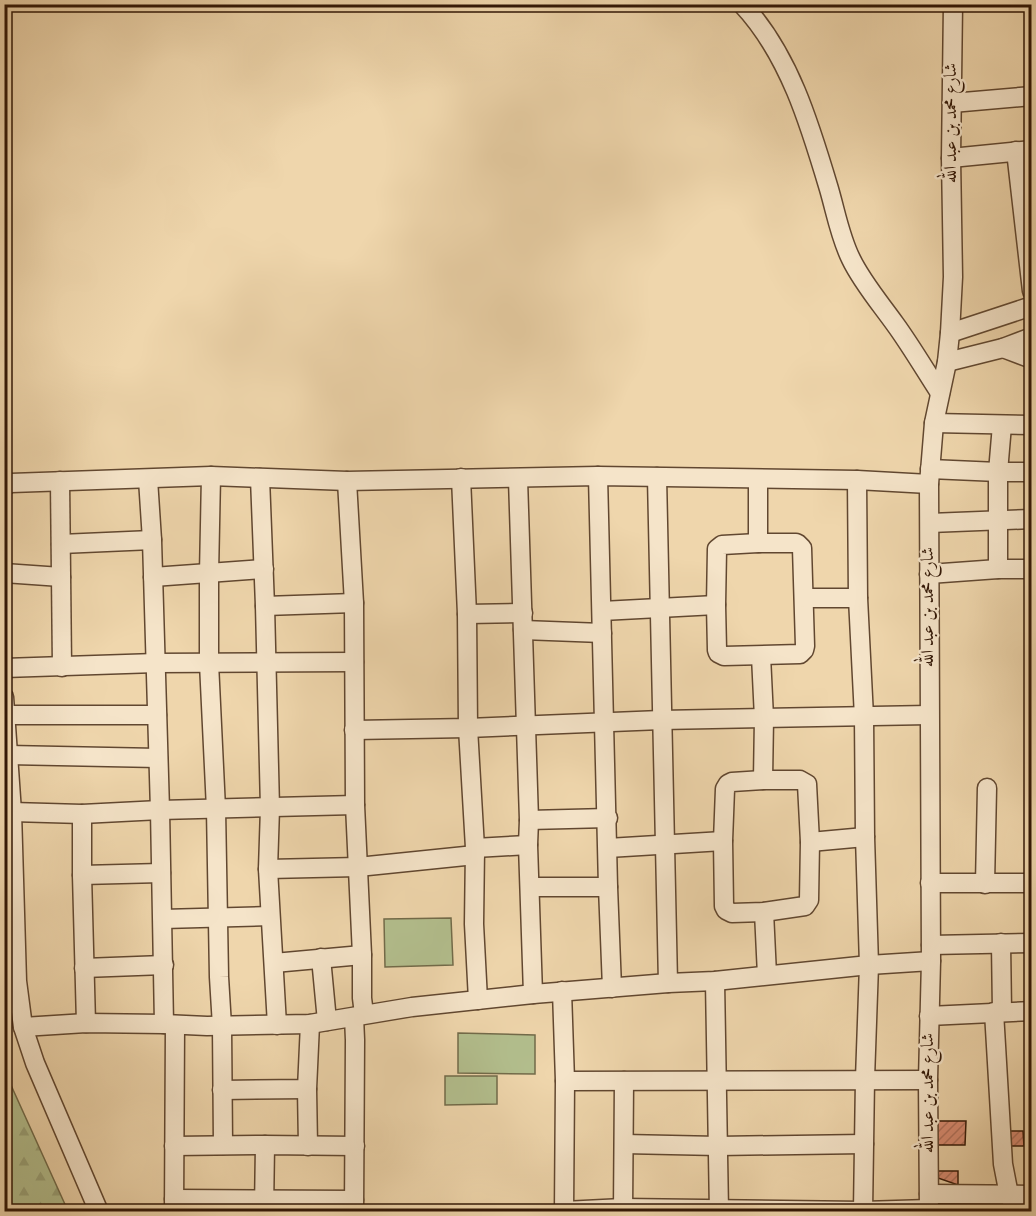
<svg xmlns="http://www.w3.org/2000/svg" width="1036" height="1216" font-family="'Sorts Mill Goudy',Amiri,serif">
<style>
.forest{fill:url(#forest-firs);stroke:#726b4a;stroke-width:1.5}
.pitch{fill:#b3bf8e;stroke:#726b4a;stroke-width:1.5}
.building{fill:url(#building-hatch);stroke:#321706;stroke-width:1.5}
.lines{fill:none;stroke-linecap:round;stroke-linejoin:round}
.minor-casing{stroke:#614730;stroke-width:21}
.minor{stroke:#f5e4c9;stroke-width:18}
.labels{text-anchor:middle;dominant-baseline:central;stroke-width:4.5;stroke-linejoin:round;paint-order:stroke}
.street-label{font-size:18px;fill:#321706;stroke:#f5e4c9}
</style>
<defs>
<pattern id="forest-firs" width="22" height="20" patternUnits="userSpaceOnUse" patternTransform="scale(1.5)"><rect width="22" height="20" fill="#b3bf8e"/><path d="M5 1l3.5 6h-7zM16 11l3.5 6h-7z" fill="#9aa379"/></pattern>
<pattern id="building-hatch" width="6" height="6" patternUnits="userSpaceOnUse" patternTransform="scale(1.5)"><rect width="6" height="6" fill="#dc8d74"/><path d="M-1 1l2-2M0 6l6-6M5 7l2-2" fill="none" stroke="#b3725d"/></pattern>
</defs>
<rect width="100%" height="100%" fill="#efd6ac"/>
<filter id="stains"><feTurbulence type="fractalNoise" baseFrequency=".00333" numOctaves="4"/><feColorMatrix values="0 0 0 0 .2 0 0 0 0 .09 0 0 0 0 .02 0 0 0 .5 -.17"/></filter>
<radialGradient id="worn" r=".72"><stop offset=".6" stop-color="#630" stop-opacity="0"/><stop offset="1" stop-color="#630" stop-opacity=".3"/></radialGradient>
<path class="forest" d="M4,1072H5L68,1211H5Z"/>
<g class="pitch">
<path d="M451,918L453,965L385,967L384,919Z"/>
<path d="M458,1033L535,1035V1074L458,1073Z"/>
<path d="M445,1076H497V1104L445,1105Z"/>
<rect x="493" y="1207" width="41" height="4"/>
</g>
<g class="building">
<path d="M936,1121H966L965,1145H937Z"/>
<path d="M1004,1131H1023L1024,1146H1006Z"/>
<path d="M938,1171H958V1185L938,1178Z"/>
</g>
<g class="lines">
<g class="minor-casing">
<g id="minor">
<path d="M742,4C789,54 810,125 829,189C836,213 840,237 851,259C862,282 880,303 895,324C911,346 925,370 940,393"/>
<path d="M952,103L1032,96"/>
<path d="M1016,151L1032,291"/>
<path d="M951,158L1032,150"/>
<path d="M950,333L1032,306"/>
<path d="M1003,348L1032,359"/>
<path d="M947,362L1003,348L1032,337"/>
<path d="M934,423L1032,425"/>
<path d="M930,469L998,472H1032"/>
<path d="M211,476L209,574V663L216,809L219,977L222,1026L223,1145"/>
<path d="M598,476L608,887"/>
<path d="M657,477L668,983"/>
<path d="M260,478L265,606L270,808L268,869L277,1025"/>
<path d="M461,478L467,614L468,728L475,848L474,924L478,1000"/>
<path d="M148,479L152,540L160,810L164,1024"/>
<path d="M518,479L529,820L528,845L533,994"/>
<path d="M758,479V543"/>
<path d="M857,480L858,598L864,717L865,837L869,965L865,1079L863,1212"/>
<path d="M60,481L62,667"/>
<path d="M347,481L354,603L355,805L362,955V998L364,1014"/>
<path d="M4,486L11,483L211,476L347,481L598,476L857,480L929,484"/>
<path d="M930,523L1032,519"/>
<path d="M758,543H796L798,544L802,548L805,646L804,650L800,654L724,656L718,653L717,650L716,605L717,549L722,545Z"/>
<path d="M61,544L152,540"/>
<path d="M998,569V472L1002,425"/>
<path d="M4,573L61,577"/>
<path d="M929,574L998,569H1032"/>
<path d="M153,577L264,569"/>
<path d="M804,598H858"/>
<path d="M265,606L354,603"/>
<path d="M602,611L716,605"/>
<path d="M467,614L523,613"/>
<path d="M523,630L602,633"/>
<path d="M761,656L764,718L763,780"/>
<path d="M4,668L156,663L354,662"/>
<path d="M4,697L12,812L17,981L23,1027L35,1063L99,1212"/>
<path d="M6,715H157"/>
<path d="M354,730L468,728L661,720L929,715"/>
<path d="M8,755L158,758"/>
<path d="M763,780H800L807,784L810,842L809,900L805,906L764,912L732,913L726,910L724,906L723,841L725,789L728,784L732,782Z"/>
<path d="M12,812L82,814L160,810L355,805"/>
<path d="M82,814V875L86,1023"/>
<path d="M529,820L608,818"/>
<path d="M810,842L865,837"/>
<path d="M475,848L528,845"/>
<path d="M608,848L723,841"/>
<path d="M268,869L358,867L475,855"/>
<path d="M82,875L161,873"/>
<path d="M930,883H1032"/>
<path d="M985,884L987,788"/>
<path d="M530,887H608L612,988"/>
<path d="M764,912L767,975"/>
<path d="M163,919L270,916"/>
<path d="M1001,943L1002,1012"/>
<path d="M931,945L1032,943"/>
<path d="M321,958L327,1021"/>
<path d="M274,963L362,955"/>
<path d="M84,968L164,965"/>
<path d="M715,981L719,1212"/>
<path d="M562,991L565,1081L564,1212"/>
<path d="M994,1012L1003,1164L1009,1195L1017,1212"/>
<path d="M929,1016L1032,1011"/>
<path d="M354,1017L355,1040L354,1212"/>
<path d="M23,1027L86,1023L164,1024L207,1026L310,1024L412,1007L533,994L668,983L715,981L869,965L931,961"/>
<path d="M565,1081L928,1080"/>
<path d="M307,1089L308,1146"/>
<path d="M222,1090L307,1089L310,1024"/>
<path d="M624,1144L718,1146L864,1144"/>
<path d="M174,1146L265,1145"/>
<path d="M929,1194L1032,1195"/>
<path d="M174,1199L354,1200"/>
<path d="M264,1210L265,1145L355,1146"/>
<path d="M564,1211L623,1208L863,1211L929,1209"/>
<path d="M174,1212L175,1025"/>
<path d="M623,1212L624,1081"/>
<path d="M929,1212L928,1080L931,961L929,484L934,423L947,362L950,333L953,277L951,158L953,4"/>
</g>
</g>
<use href="#minor" class="minor"/>
</g>
<g class="labels">
<g class="street-label">
<text transform="translate(952 123) rotate(-90)">شارع محمد بن عبد الله</text>
<text transform="translate(929 607) rotate(-90)">شارع محمد بن عبد الله</text>
<text transform="translate(929 1093) rotate(-90)">شارع محمد بن عبد الله</text>
</g>
</g>
<rect width="1036" height="1216" fill="none" stroke="#efd6ac" stroke-width="24"/>
<rect x="6" y="6" width="1024" height="1204" fill="none" stroke="#321706" stroke-width="3"/>
<rect x="12" y="12" width="1012" height="1192" fill="none" stroke="#321706" stroke-width="1.5"/>
<rect width="100%" height="100%" filter="url(#stains)"/>
<rect width="100%" height="100%" fill="url(#worn)"/>
</svg>
